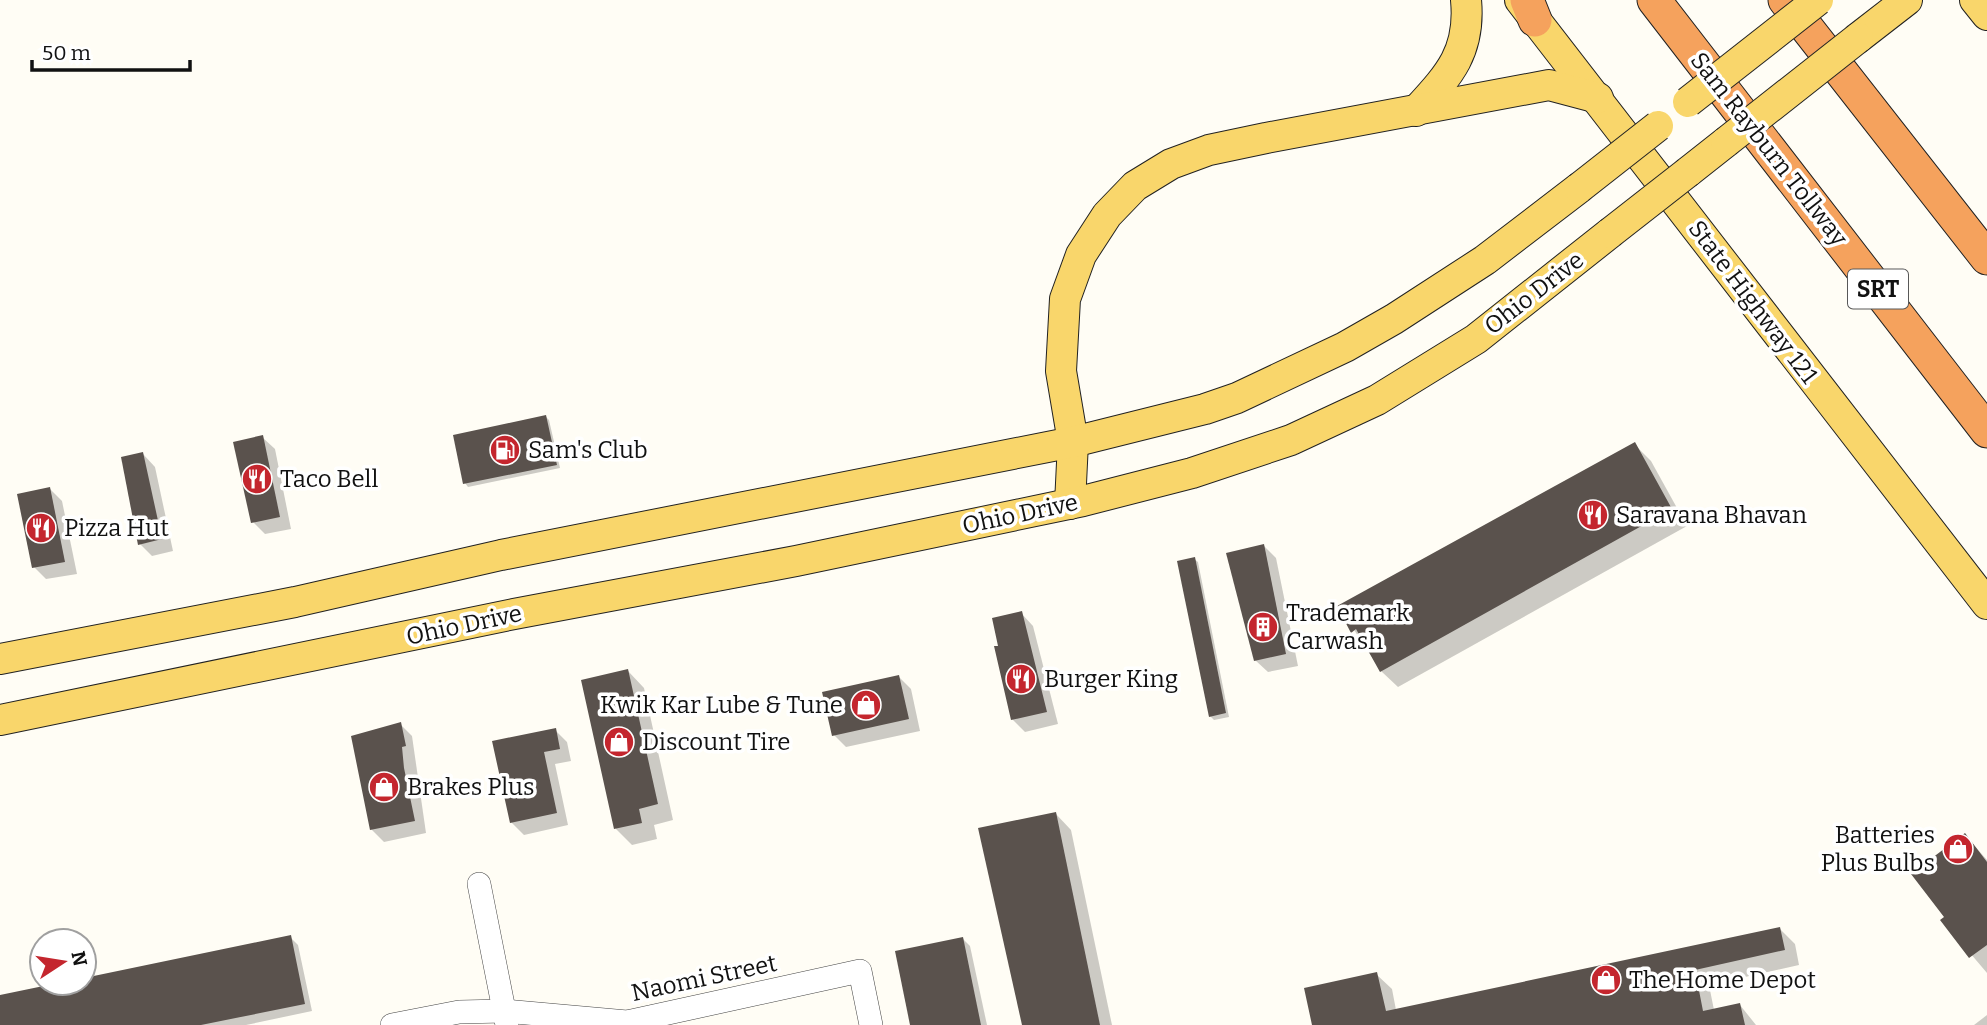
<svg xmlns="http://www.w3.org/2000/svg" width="1987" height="1025" font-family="Bitter,serif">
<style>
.shadow{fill:#0003}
.building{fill:#5a524d}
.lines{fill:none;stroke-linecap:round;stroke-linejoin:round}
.minor-casing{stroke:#444;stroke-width:24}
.major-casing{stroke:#222;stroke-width:32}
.highway-casing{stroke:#222;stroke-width:35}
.minor{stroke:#fff;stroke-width:23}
.major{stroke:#f9d66b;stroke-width:30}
.highway{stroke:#f5a25d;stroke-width:33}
.major-bridge-casing{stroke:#222;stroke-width:32;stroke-linecap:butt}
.major-bridge{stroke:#f9d66b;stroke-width:30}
.labels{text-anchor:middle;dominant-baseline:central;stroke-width:7;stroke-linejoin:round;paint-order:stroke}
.shield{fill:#fff;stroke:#585858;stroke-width:2}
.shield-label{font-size:23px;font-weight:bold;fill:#111}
.street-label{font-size:24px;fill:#111;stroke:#fff}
.poi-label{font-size:24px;fill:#111;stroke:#fff;text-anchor:start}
</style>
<rect width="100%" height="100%" fill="#fffdf5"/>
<g class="shadow">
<path d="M546,417L549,420L560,468L468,487L465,483Z"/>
<path d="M262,437L275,449L291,529L265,534L253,522Z"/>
<path d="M1635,445L1651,461L1687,526L1398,687L1381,671L1339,607Z"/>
<path d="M143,454L155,467L173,551L152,556L140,544Z"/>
<path d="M50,489L62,501L77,574L46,579L34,567Z"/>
<path d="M1264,546L1276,558L1298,666L1268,672L1255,660Z"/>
<path d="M1194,559L1198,562L1229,717L1214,720L1210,716Z"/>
<path d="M1021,613L1033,626L1058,724L1025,732L1012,719L1000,647Z"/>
<path d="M628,671L644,688L673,820L654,825L657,839L632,845L616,829Z"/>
<path d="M899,677L911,689L920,731L846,747L834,735Z"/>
<path d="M400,724L412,736L426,833L384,842L371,829Z"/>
<path d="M555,730L567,742L571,761L555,764L568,825L524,835L511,822L494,743Z"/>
<path d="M1055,813L1071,830L1112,1025H1023Z"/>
<path d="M1965,835L1987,860V973L1942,920L1947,917Z"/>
<path d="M1780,929L1795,944L1799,965L1709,985L1714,1010L1740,1005L1756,1025H1314L1376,974L1392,989L1396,1010Z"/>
<path d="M290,937L298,945L312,1011L246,1025H0V997L68,983H84V980Z"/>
<path d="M962,938L970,946L987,1025H912Z"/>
<path d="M1987,1015V1025H1974Z"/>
</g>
<g class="building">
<path d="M546,415L557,465L463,484L453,435Z"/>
<path d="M263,435L280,517L251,523L233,442Z"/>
<path d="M1635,442L1672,509L1380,672L1356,629L1351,633L1337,606Z"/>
<path d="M143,452L162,539L138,545L121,457Z"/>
<path d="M50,487L65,562L32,568L17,494Z"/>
<path d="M1264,544L1286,654L1254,661L1226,553Z"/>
<path d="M1195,557L1226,713L1209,717L1177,561Z"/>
<path d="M1022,611L1047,712L1011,720L994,646H998L992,618Z"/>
<path d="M628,669L658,804L639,809L642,823L614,829L581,680Z"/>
<path d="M899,675L909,719L832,736L822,692Z"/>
<path d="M401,722L406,746L402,747L404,768L415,821L370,830L351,736Z"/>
<path d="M556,728L560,749L544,752L557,813L510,823L492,741Z"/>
<path d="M1056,812L1100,1025H1022L978,828Z"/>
<path d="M1965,833L1987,862V945L1969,958L1940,920L1944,917L1911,874Z"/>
<path d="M1780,927L1785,950L1695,970L1703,1011L1740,1003L1745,1025H1312L1304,988L1377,972L1386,1011Z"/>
<path d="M291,935L305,1004L201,1025H0V995L58,983H84V978Z"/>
<path d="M963,937L981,1025H910L895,951Z"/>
</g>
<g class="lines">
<g class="minor-casing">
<g id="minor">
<path d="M479,884L507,1025"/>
<path d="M392,1025L459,1012L504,1011L627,1022L860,971L871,1025"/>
</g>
</g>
<g class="major-casing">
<g id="major">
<path d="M1520,0L1987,604"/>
<path d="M1975,0L1987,15"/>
<path d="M1858,38L1907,0"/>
<path d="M1416,111C1449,75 1471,52 1466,0"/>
<path d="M1688,172L1726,142"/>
<path d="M1070,504L1073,442L1061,371L1065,299L1081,255L1107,215L1135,186L1171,164L1209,150L1266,138L1549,85L1598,98"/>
<path d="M0,659L295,602L501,555L1073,442L1205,409L1237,398L1345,347L1394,319L1485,260L1579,188"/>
<path d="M0,720L514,614L796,561L1083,501L1192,473L1291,440L1377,400L1476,339L1610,233"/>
</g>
</g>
<g class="highway-casing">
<g id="highway">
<path d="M1527,0L1535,20"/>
<path d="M1654,0L1987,431"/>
<path d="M1785,0L1987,258"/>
</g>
</g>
<use href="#minor" class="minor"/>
<use href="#major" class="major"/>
<use href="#highway" class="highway"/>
<g class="major-bridge-casing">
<g id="major-bridge">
<path d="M1688,102L1818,0"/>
<path d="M1726,142L1858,38"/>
<path d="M1579,188L1658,126"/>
<path d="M1610,233L1688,172"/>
</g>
</g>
<use href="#major-bridge" class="major-bridge"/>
</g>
<defs>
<g id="fuel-disc" transform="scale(1.575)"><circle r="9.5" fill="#c4262e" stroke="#fff"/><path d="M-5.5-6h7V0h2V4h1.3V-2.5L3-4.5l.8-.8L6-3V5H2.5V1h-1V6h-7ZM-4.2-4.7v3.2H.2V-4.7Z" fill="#fff"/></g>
<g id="restaurant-disc" transform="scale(1.575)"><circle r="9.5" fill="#c4262e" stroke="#fff"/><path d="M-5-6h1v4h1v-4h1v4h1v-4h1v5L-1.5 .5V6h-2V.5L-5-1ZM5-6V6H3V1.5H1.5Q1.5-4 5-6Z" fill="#fff"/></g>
<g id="building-disc" transform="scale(1.575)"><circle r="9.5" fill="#c4262e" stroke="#fff"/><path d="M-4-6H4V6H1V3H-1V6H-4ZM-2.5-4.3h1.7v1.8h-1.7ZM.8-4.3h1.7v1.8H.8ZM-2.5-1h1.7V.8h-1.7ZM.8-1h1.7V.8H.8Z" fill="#fff"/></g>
<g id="shop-disc" transform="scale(1.575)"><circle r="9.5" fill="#c4262e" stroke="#fff"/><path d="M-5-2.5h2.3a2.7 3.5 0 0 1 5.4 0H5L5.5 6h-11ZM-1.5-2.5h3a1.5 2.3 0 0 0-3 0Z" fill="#fff"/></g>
</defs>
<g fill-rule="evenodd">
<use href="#fuel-disc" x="505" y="450"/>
<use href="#restaurant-disc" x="257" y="479"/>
<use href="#restaurant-disc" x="1593" y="515"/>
<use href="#restaurant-disc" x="41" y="528"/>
<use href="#building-disc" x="1263" y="627"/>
<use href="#restaurant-disc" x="1021" y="679"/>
<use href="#shop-disc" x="866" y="705"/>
<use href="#shop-disc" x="619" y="742"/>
<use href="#shop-disc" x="384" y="787"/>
<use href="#shop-disc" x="1958" y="849"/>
<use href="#shop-disc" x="1606" y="980"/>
</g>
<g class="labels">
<rect class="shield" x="1848" y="269.5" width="60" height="39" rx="5"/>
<g class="shield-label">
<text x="1878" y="289">SRT</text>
</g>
<g class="street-label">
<text transform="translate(1769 149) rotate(52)">Sam Rayburn Tollway</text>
<text transform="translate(1534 293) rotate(-38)">Ohio Drive</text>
<text transform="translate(1753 302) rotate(53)">State Highway 121</text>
<text transform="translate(1020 514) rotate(-12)">Ohio Drive</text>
<text transform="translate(464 625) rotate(-12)">Ohio Drive</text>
<text transform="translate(704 978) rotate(-12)">Naomi Street</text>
</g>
<g class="poi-label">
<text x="528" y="450">Sam's Club</text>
<text x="280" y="479">Taco Bell</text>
<text x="1616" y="515">Saravana Bhavan</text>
<text x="64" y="528">Pizza Hut</text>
<text x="1286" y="613">Trademark<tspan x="1286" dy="28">Carwash</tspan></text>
<text x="1044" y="679">Burger King</text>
<text x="843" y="705" text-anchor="end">Kwik Kar Lube &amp; Tune</text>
<text x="642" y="742">Discount Tire</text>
<text x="407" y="787">Brakes Plus</text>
<text x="1935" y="835" text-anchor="end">Batteries<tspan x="1935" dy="28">Plus Bulbs</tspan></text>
<text x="1629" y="980">The Home Depot</text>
</g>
</g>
<g transform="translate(63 962) rotate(78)"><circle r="33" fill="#ffffff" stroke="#a0a0a0" stroke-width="2"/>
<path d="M0-5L12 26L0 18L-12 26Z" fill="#c4262e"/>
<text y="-10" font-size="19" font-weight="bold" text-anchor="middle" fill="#111111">N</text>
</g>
<path d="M32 60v10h158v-10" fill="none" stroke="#111111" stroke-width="3.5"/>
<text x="42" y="60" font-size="21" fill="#111111" stroke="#ffffff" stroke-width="5" paint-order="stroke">50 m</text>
</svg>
